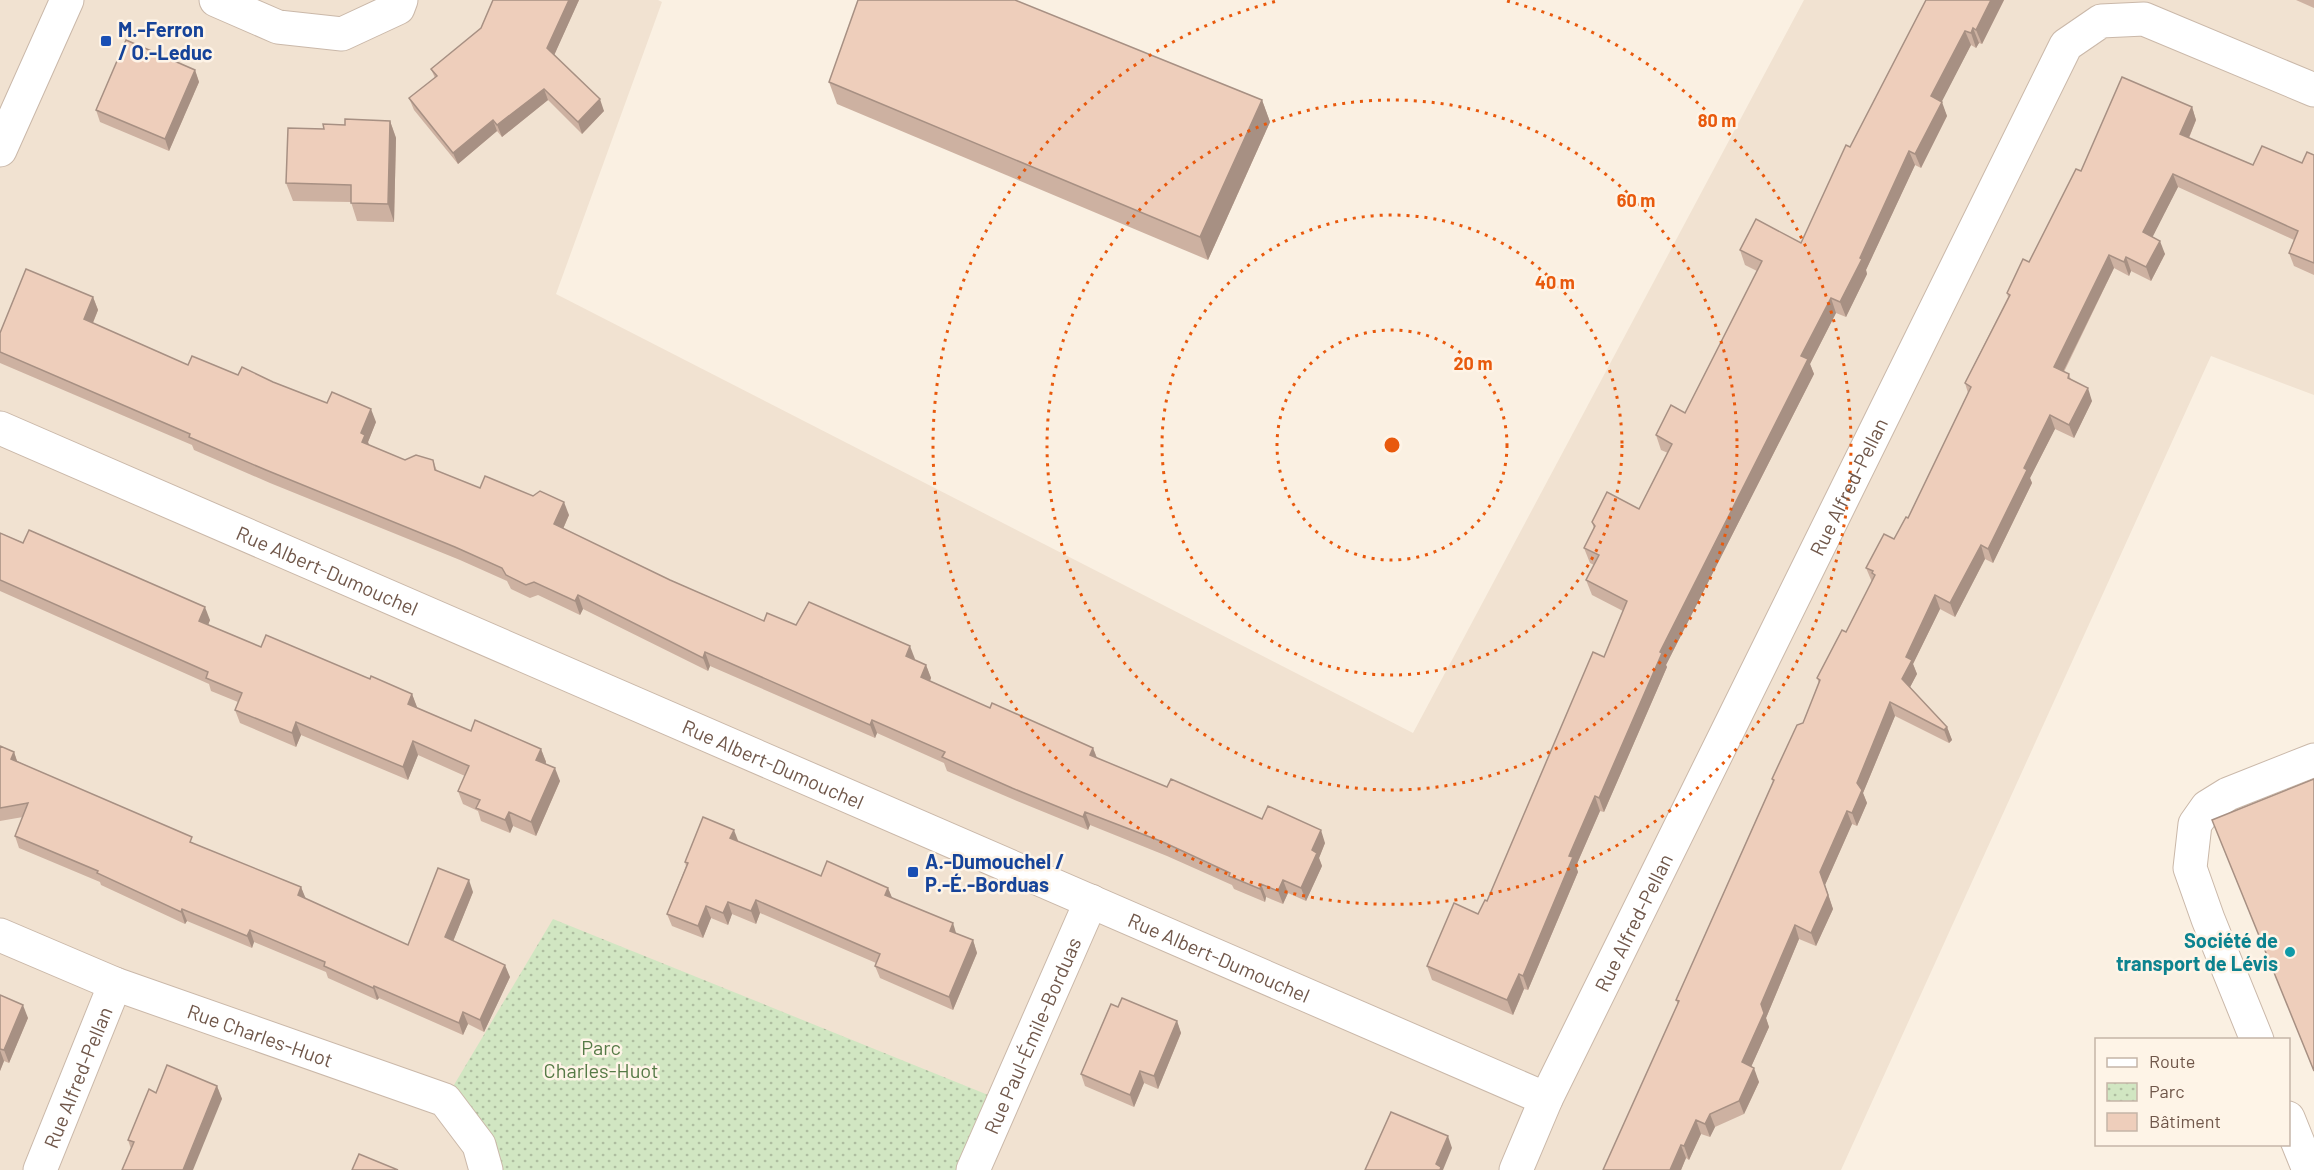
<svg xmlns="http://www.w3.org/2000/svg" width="2314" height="1170" font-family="Barlow,sans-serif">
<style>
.residential{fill:#f1e2d1}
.park{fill:url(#park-dots)}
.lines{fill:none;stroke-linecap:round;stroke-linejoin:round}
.minor-casing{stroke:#cab8a9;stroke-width:35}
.minor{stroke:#fff;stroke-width:33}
.wall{fill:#cdb1a1}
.shaded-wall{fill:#a79083}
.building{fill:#eecebb;stroke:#a79083;stroke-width:1.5}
.ring{fill:none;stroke:#e8590c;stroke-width:3;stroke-dasharray:3 6}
.transit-dot{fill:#1a4fb4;stroke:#fef4e7;stroke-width:2}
.culture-dot{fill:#0f9aa8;stroke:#fef4e7;stroke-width:2}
.labels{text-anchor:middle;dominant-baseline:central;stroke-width:5;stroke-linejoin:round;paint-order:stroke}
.transit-label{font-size:20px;font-weight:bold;fill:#164399;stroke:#fef4e7;text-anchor:start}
.street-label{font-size:20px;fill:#70574a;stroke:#fef4e7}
.culture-label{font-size:20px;font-weight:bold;fill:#0d838f;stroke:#fef4e7;text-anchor:end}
.park-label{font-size:20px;fill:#567a46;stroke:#fef4e7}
.centre{fill:#e8590c;stroke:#fef4e7;stroke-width:3}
.ring-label{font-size:18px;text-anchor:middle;font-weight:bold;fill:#e8590c;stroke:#fef4e7;stroke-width:5;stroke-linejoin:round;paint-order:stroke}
</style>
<defs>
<pattern id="park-dots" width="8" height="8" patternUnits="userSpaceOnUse" patternTransform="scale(1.5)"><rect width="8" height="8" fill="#d1e6c2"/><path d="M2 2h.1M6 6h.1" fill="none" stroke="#aebda0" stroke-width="1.8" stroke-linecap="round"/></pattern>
</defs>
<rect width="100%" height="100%" fill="#faf0e2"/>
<path class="residential" d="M0,0H658L662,2L556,294L1413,733L1804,0H2314V395L2211,356L1841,1170H0Z"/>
<path class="park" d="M553,919L1003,1101L973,1170H486L445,1100Z"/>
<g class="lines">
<g class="minor-casing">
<g id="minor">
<path d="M216,0L278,27L342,34L398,8L401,0"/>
<path d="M0,150L67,0"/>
<path id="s1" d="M0,428L1546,1099"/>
<path id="s2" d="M0,935L115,984L445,1100L479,1145L486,1170"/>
<path d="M2257,1040L2208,919L2190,868L2195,824L2207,807L2228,794L2314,760"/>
<path d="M2288,1118L2309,1170"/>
<path id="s3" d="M40,1170L115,984"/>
<path id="s4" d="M973,1170L1091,901"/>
<path id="s5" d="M1516,1170L1546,1099L2066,45L2101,21L2144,19L2314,90"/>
</g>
</g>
<use href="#minor" class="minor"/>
</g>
<g class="wall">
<path d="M493,0H579L554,55L604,111L582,134L548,100L502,137L497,131L458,164L414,110L409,98L435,78L431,69L481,28Z"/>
<path d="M1926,0H2004L1982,44L1979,43L1976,48L1971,45L1941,102L1947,116L1921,168L1915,165L1866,270L1867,274L1846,317L1836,313L1810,364L1814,374L1666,665L1667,667L1604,812L1600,811L1576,866L1578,872L1528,990L1524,989L1513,1015L1432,980L1427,966L1478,914L1487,901L1604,657L1623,611L1592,595L1586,580L1594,565L1590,563L1584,548L1594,529L1592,522L1639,509L1668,453L1661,450L1656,435L1685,413L1757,271L1745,265L1740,250L1801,243Z"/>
<path d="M2296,0H2314V8Z"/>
<path d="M195,70L199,82L169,151L100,122L96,110Z"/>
<path d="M829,82L1262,100L1270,122L1208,260L837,104Z"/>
<path d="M2192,107L2196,120L2189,138L2253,165L2302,163L2314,155V275L2294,266L2289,253L2294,240L2178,187L2152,237L2165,254L2151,281L2131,271L2129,276L2114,268L2064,372L2069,374L2071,380L2092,401L2074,438L2055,429L2030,478L2032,483L1993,563L1985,559L1955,617L1940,609L1913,664L1917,674L1910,687L1947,727L1952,740L1949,743L1895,716L1863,793L1867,803L1857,826L1852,824L1825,885L1833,909L1816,946L1799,939L1766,1018L1769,1027L1751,1067L1759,1082L1744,1114L1715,1127L1710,1137L1701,1134L1689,1160L1686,1158L1681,1170L1678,1005L1676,1000L1773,782L1772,779L1803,723L1819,683L1817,678L1846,632L1872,582L1866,568L1894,539L1908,518L1968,393L1965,383L2008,297L2007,293L2029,262L2081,171Z"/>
<path d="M390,121L396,138L394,222L357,221L351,202L293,201L286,183L324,129L345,125Z"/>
<path d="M93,297L98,310L93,323L188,365L273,382L376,422L368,442L369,445L405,460H433L437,471L480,488L569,515L563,529L670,580L764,621L796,625L915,659L914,660L926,665L931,678L930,681L990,708L1093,748L1097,758L1167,787L1262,819L1325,843L1319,858L1322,866L1306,901L1288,893L1283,904L1266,897L1265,902L1234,889L1232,885L1167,856L1090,825L1088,830L1017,801L947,771L944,763L877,733L875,738L710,666L708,671L583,609L580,615L538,595L530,598L511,589L507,581L460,560L270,483L194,450L192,445L0,363V333Z"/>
<path d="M0,533L210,620L208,625L261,647L370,679L412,694L417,708L471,731L541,749L546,762V764L560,781L536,836L513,826L510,833L481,821L478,811L463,804L458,791L465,776L418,755L408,780L301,735L296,747L240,723L235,710L238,702L211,691L209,684L0,591Z"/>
<path d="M0,746L14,752L17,761L195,844L301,887L305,899L408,945L473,892L453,941L510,977L484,1032L468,1024L463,1035L379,998L377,1000L328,978L326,972L254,942L252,948L187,921L185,924L101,885L100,882L19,848L15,836L23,817L0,821Z"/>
<path d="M738,842L821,876L888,888L892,898L957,934L973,940L977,953L953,1010L880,978L875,966L876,963L760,913L756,924L732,914L728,925L711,918L703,938L672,926L667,914L686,866L685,862Z"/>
<path d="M0,995L28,1018L9,1063L4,1061L0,1071Z"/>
<path d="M1118,1007L1177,1021L1181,1033L1158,1089L1144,1083L1134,1107L1085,1086L1081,1074Z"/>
<path d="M217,1086L222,1099L131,1149L128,1140L156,1093Z"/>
</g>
<g class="shaded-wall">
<path d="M569,0H579L552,60L547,48Z"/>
<path d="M1991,0H2004L1982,44L1976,30Z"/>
<path d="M1973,28L1979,43L1976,48L1971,33Z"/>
<path d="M1965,31L1971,45L1937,111L1931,96Z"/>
<path d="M195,70L199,82L169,151L165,139Z"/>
<path d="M544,89L548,100L502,137L497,125Z"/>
<path d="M600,99L604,111L582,134L578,122Z"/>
<path d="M1262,100L1270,122L1208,260L1200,237Z"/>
<path d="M1942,102L1947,116L1921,168L1915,154Z"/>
<path d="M2192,107L2196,120L2185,147L2180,134Z"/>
<path d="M493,120L497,131L458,164L453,153Z"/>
<path d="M390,121L396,138L394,222L388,204Z"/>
<path d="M1909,151L1915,165L1866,270L1867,274L1846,317L1840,302Z"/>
<path d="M2173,174L2178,187L2148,246L2143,232Z"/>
<path d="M2160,241L2165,254L2151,281L2146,267Z"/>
<path d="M2109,255L2114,268L2059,380L2054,367Z"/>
<path d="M2126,257L2131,271L2129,276L2124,262Z"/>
<path d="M93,297L98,310L89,332L84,319Z"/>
<path d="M1831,298L1836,313L1810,364L1814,374L1666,665L1667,667L1604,812L1599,798L1660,652L1801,356Z"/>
<path d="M2088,388L2092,401L2074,438L2069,425Z"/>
<path d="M371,409L376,422L368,442L370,448L362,442L361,433Z"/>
<path d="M2050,415L2055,429L2030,478L2032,483L1993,563L1988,549L2024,468Z"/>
<path d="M564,502L569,515L559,538L554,524Z"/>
<path d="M1981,545L1985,559L1955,617L1950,603Z"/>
<path d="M578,595L583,609L580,615L575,601Z"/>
<path d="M1935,595L1940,609L1913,664L1917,674L1907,693L1902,679L1906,657Z"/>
<path d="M205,607L210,620L204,635L199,621Z"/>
<path d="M910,646L915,659L910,670L906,656Z"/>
<path d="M705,652L710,666L708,671L703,658Z"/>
<path d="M926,665L931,678L926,690L921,677Z"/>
<path d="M412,694L417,707L413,717L408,704Z"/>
<path d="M1890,702L1895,716L1863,793L1867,803L1857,826L1852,813L1857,783Z"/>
<path d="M872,720L877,733L875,738L870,725Z"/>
<path d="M296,722L301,735L296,747L292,733Z"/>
<path d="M1947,727L1952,740L1949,743L1944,730Z"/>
<path d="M413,741L418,755L408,780L403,767Z"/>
<path d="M1093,748L1098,761L1090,755Z"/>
<path d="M541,749L546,762L541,774L536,760Z"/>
<path d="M14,752L18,764L11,759Z"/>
<path d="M555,768L560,781L536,836L531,822Z"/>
<path d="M1595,796L1600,811L1576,866L1578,872L1528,990L1523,976L1569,856Z"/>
<path d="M1847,811L1852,824L1825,885L1833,909L1816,946L1811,933L1820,872Z"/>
<path d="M509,812L513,826L510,833L505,820Z"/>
<path d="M1085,812L1090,825L1088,830L1083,817Z"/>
<path d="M734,830L739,843L730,838Z"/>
<path d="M1321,830L1325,843L1319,858L1322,866L1306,901L1301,888L1312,850Z"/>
<path d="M469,880L473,892L450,949L445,937Z"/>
<path d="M1283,880L1288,893L1283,904L1278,891Z"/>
<path d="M1261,884L1266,897L1265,902L1260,889Z"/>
<path d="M301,887L306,899L298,895Z"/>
<path d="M888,888L893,900L885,895Z"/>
<path d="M756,900L760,913L756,924L751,911Z"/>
<path d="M728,902L732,914L728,925L723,913Z"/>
<path d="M706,906L711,918L703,938L698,926Z"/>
<path d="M182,909L187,921L185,924L181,912Z"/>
<path d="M953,923L957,936L950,931Z"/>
<path d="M1795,925L1799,939L1766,1018L1769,1027L1747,1076L1742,1062L1761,1004Z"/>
<path d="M250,930L254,942L252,948L247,936Z"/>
<path d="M973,940L977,953L953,1010L949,997Z"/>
<path d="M505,965L510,977L484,1032L480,1020Z"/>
<path d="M1519,974L1524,989L1513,1015L1507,1000Z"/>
<path d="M374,986L379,998L377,1000L373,988Z"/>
<path d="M23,1005L28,1018L9,1063L4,1050Z"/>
<path d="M463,1012L468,1024L463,1035L459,1023Z"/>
<path d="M1177,1021L1181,1033L1158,1089L1154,1076Z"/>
<path d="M0,1050L4,1061L0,1071Z"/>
<path d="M1754,1068L1759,1082L1744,1114L1739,1101Z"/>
<path d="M1140,1071L1144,1083L1134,1107L1130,1095Z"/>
<path d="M217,1086L222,1099L193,1170H183Z"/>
<path d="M1710,1114L1715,1127L1710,1137L1705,1124Z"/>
<path d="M1696,1120L1701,1134L1689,1160L1684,1146Z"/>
<path d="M1448,1136L1452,1148L1443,1170H1438L1436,1164Z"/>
<path d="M1681,1145L1686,1158L1681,1170H1670Z"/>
</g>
<g class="building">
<path d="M493,0H569L547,48L600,99L578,122L544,89L497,125L493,120L453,153L409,98L437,76L431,69L481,28Z"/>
<path d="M858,0H1015L1262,100L1200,237L829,82Z"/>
<path d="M1926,0H1991L1976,30L1973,28L1971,33L1965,31L1931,96L1942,102L1915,154L1909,151L1860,258L1862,259L1840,302L1831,298L1801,356L1808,359L1660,652L1662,653L1599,798L1595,796L1569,856L1573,857L1523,976L1519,974L1507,1000L1427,966L1454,903L1478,914L1485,900L1487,901L1593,652L1604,657L1627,601L1586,580L1599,555L1584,548L1595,526L1592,522L1607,492L1639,509L1672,444L1656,435L1671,405L1685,413L1762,261L1740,250L1756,219L1801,243L1846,145L1850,147Z"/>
<path d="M126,40L195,70L165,139L96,110Z"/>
<path d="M2122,77L2192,107L2180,134L2253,165L2262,146L2302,163L2307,152L2314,155V263L2289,253L2298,231L2173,174L2143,232L2160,241L2146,267L2126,257L2124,262L2109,255L2054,367L2069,374L2068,378L2088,388L2069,425L2050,415L2024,468L2027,470L1988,549L1981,545L1950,603L1935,595L1906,657L1912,660L1902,679L1947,727L1944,730L1890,702L1857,783L1862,790L1852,813L1847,811L1820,872L1828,895L1811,933L1795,925L1761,1004L1764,1013L1742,1062L1754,1068L1739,1101L1710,1114L1705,1124L1696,1120L1684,1146L1681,1145L1670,1170H1603L1679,1001L1676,1000L1774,780L1772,779L1797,725L1803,723L1820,680L1817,678L1842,630L1846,632L1875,575L1872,573L1873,571L1866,568L1884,534L1894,539L1906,517L1908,518L1971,387L1965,383L2010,295L2007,293L2023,259L2029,262L2076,169L2081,171Z"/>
<path d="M345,119L390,121L388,204L351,203V185L286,183L288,128L324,129L323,124L345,125Z"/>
<path d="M26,269L93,297L84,319L188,365L192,356L238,375L242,367L273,382L327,403L332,392L371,409L361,433L365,435L362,442L405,460L416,455L433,460L435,470L480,488L485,476L533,496L540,491L564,502L554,524L670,580L764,621L767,613L796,625L809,602L910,646L906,656L926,665L921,677L990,708L992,703L1093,748L1090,755L1167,787L1171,779L1262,819L1268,806L1321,830L1312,850L1317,853L1301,888L1283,880L1278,891L1261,884L1260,889L1229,876L1230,873L1163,842L1085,812L1083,817L1012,788L942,757L945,752L872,720L870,725L705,652L703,658L578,595L575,601L534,582L526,585L506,575L502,568L455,547L266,470L189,437L190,434L0,352V333Z"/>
<path d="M29,530L205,607L199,621L261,647L266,635L370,679L371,676L412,694L408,704L471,731L475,720L541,749L536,760L555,768L531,822L509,812L505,820L476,808L480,800L458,791L469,766L413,741L403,767L296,722L292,733L235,710L242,693L206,678L208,672L0,580V533L23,543Z"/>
<path d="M0,746L14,752L11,759L192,837L190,842L301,887L298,895L408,945L438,868L469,880L445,937L505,965L480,1020L463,1012L459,1023L374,986L373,988L324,966L325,962L250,930L247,936L182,909L181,912L97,873L98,871L15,836L28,803L0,808Z"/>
<path d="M2314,779V1071L2212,820Z"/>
<path d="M703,817L734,830L730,838L821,876L827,861L888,888L885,895L953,923L950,931L973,940L949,997L875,966L880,954L756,900L751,911L728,902L723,913L706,906L698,926L667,914L688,863L685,862Z"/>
<path d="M0,995L23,1005L4,1050L0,1049Z"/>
<path d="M1122,998L1177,1021L1154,1076L1140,1071L1130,1095L1081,1074L1111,1004L1118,1007Z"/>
<path d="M167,1065L217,1086L183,1170H122L134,1142L128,1140L149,1089L156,1093Z"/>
<path d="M1391,1112L1448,1136L1436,1164L1441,1167L1440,1170H1365Z"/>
<path d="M359,1154L398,1170H352Z"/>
</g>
<g class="ring">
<circle cx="1392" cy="445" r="115"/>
<circle cx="1392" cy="445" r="230"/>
<circle cx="1392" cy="445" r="345"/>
<path d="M1507 1A459 459 0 1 1 1277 1"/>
</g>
<g class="transit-dot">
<rect x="100" y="35" width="12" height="12" rx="3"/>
<rect x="907" y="866" width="12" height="12" rx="3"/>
</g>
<circle class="culture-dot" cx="2290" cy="952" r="6"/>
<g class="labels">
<g class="transit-label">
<text x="118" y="29">M.-Ferron<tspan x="118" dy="23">/ O.-Leduc</tspan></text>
<text x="925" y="861">A.-Dumouchel /<tspan x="925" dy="23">P.-É.-Borduas</tspan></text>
</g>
<g class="street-label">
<text stroke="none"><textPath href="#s5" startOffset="760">Rue Alfred-Pellan</textPath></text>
<text stroke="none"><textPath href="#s1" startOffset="357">Rue Albert-Dumouchel</textPath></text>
<text stroke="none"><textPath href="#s1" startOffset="843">Rue Albert-Dumouchel</textPath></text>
<text stroke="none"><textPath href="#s5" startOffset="274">Rue Alfred-Pellan</textPath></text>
<text stroke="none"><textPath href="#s1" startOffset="1329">Rue Albert-Dumouchel</textPath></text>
<text stroke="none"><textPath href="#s2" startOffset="279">Rue Charles-Huot</textPath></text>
<text stroke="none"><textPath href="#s4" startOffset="147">Rue Paul-Émile-Borduas</textPath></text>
<text stroke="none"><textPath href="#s3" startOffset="100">Rue Alfred-Pellan</textPath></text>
</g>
<g class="culture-label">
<text x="2278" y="940">Société de<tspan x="2278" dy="23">transport de Lévis</tspan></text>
</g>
<g class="park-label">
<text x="601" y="1047">Parc<tspan x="601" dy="23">Charles-Huot</tspan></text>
</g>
</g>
<circle cx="1392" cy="445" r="9" class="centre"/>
<g class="ring-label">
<text x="1717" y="127">80 m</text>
<text x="1636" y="207">60 m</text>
<text x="1555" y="289">40 m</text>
<text x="1473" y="370">20 m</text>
</g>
<rect x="2095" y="1038" width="195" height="108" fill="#fef4e7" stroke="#c5b5a8" stroke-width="1.5"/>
<rect x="2107" y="1058" width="30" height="9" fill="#ffffff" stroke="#c5b5a8" stroke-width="1.5"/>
<text x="2149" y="1068" font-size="18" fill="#70574a">Route</text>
<rect x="2107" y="1083" width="30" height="18" fill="url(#park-dots)" stroke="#c5b5a8" stroke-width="1.5"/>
<text x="2149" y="1098" font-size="18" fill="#70574a">Parc</text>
<rect x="2107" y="1113" width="30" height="18" fill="#eecebb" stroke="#c5b5a8" stroke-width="1.5"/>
<text x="2149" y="1128" font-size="18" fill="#70574a">Bâtiment</text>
</svg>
